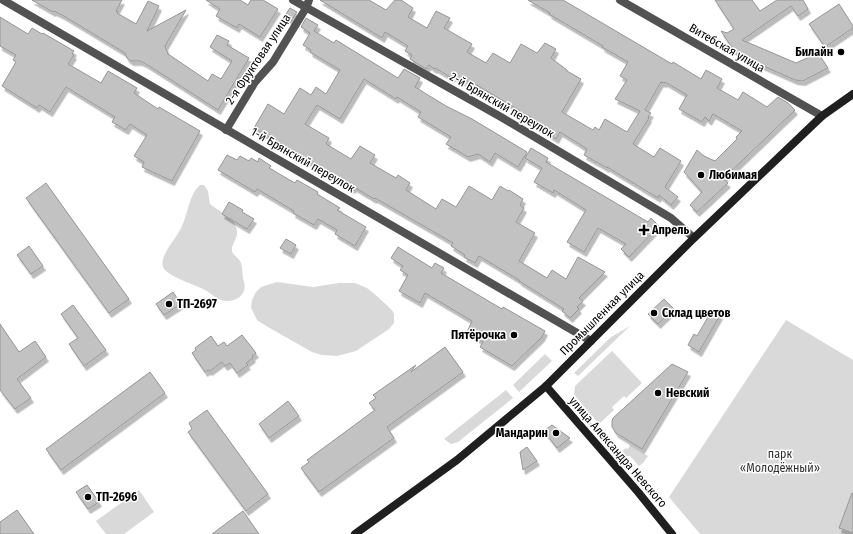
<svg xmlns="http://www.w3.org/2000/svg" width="853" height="534" font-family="'Fira Sans Condensed',sans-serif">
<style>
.green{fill:#d9d9d9}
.building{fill:#c2c2c2;stroke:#969696;filter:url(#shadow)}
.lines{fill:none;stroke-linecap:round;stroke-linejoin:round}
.street{stroke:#525252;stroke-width:8}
.secondary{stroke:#1f1f1f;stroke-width:8}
.poi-dot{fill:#000;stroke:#fff;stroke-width:1.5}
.labels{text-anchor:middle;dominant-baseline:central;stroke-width:3;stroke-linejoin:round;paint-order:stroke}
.street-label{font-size:12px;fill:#000;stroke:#fff}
.poi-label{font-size:12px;font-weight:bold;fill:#000;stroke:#fff;text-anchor:start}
.park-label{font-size:12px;fill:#303030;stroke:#fff}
</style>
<defs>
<filter id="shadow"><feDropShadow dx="2.5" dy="4.5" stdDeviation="0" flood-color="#0004"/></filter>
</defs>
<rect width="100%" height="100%" fill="#fff"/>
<g class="green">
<path d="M200,185H204L208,191L210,204C218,211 239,219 237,234C236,241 231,245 232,252C234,255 238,258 240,261C243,266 242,276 244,282C248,296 233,304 221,300C215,298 211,293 205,290C196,285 166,276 163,267C159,255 178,237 182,226C188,213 189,195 200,185Z"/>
<path d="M277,282L313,287L339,283H355L367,288L378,297L392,310L394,314V323L389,329L356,351L337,356L322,355L312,352L266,326L257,320L251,308L252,300L256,292L261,287Z"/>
<path d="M786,320L853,360V534H700L669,497Z"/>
<path d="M630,326L578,376L574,373L611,337Z"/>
<path d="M612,351L642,383L626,398L624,396L612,407L614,410L599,424L576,397L574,394L575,386Z"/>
<path d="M545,354L552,361L519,392L513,385Z"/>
<path d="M506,390L513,398L458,442L451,444L444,439Z"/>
<path d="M572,400L631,470L625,468L570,401Z"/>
<path d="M630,445L648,456L643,463L639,466L630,456H626L622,451L626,448L628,449Z"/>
<path d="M139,490L154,512L124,534H106L96,521Z"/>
</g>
<g class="building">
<path d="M32,0H122L116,11L118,12L117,13L136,24L148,1L159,6L147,31L186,10L165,46L168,54L208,81L212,74L221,79L232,61L210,47L217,35L229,41L227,45L249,58L218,110L146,64L140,61H131L127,58L125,53L62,15L54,11L53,12Z"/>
<path d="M206,0H240L248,5L251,0H263L278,9L260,37L239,24L237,28L216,16L220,9Z"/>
<path d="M320,0H369L386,10L395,0H401L413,8L408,17L427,28L436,11L450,18L444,28L472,44L467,52L486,63L493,53L510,63L521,44L537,53L545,43L556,49L551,58L567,70V71L581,79L562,112L593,130L595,127L599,130L605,119L627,132L640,111L615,99L627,80L620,76L628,62L602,47L603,46L549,14L550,13L528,0H563L672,64L673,62L701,79L706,70L722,79L717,88L738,100L743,92L767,107L778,97L788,103L795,110L723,179L728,183L697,212L690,205L702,192L684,172L697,150L704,156L715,161L737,139L736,137L742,131L713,114L709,121L705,117L702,122L679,109L687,95L665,82L664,83L661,82L645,110L651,113L648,117L649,118L633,144L654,157L660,148L681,161L665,187L678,197L671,205L659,195L658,198L607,167V168L584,155L587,149L560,132L556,139L538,127L540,123L475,84L474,85L464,79L462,82L453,76L452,78L435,68L434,69L429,65L426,69L410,59L412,55L405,51L408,46L385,32L382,38Z"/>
<path d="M715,0H752L760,11L777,0H803L808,9L798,16L791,6L742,40L796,63L818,53L828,68L803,81L795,80L736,54L721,31L727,33L734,29Z"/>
<path d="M839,4L853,26V28L825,47L809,24Z"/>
<path d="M290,8L297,12L291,21L284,17Z"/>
<path d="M0,17L28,34L32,28L42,34L43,33L74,51L72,54L74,55L68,64L101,83L108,71L137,88L134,93L158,109L159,107L200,131L172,181L142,167L144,162L134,156L147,135L130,124L126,130L112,122L115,117L66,87L50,112L39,105L37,108L2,86L16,62L13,60L16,55L0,46Z"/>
<path d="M306,18L318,25L314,31L334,43L336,40L398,78L404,69L420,78L415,87L446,106L472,119L527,152L518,167L495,153L490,162L478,154L468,157L446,144L451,137L418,117L421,112L397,97L396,99L364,79L340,119L317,105L305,124L329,138L326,144L351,159L360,146L375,155L370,163L396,178L398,175L410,183L406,190L436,209L442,199L456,207L469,186L492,200L500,186L508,191L509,190L523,199L520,205L524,208L516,222L535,233L519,261L547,278L552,270L566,279L578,257L605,272L579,298L583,301L577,307L579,309L570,318L562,311L564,309L519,281V280L479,256L475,263L464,257L465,255L451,246L453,243L375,198L374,199L354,187L353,189L306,160L307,159L254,128L268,104L284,114L300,88L311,95L316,87L326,94L340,70L310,52L311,50L303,45L310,33L301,27Z"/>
<path d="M531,148L548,158L546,162L648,222L651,218L659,226L629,257L621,249L626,244L598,228L584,252L567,242L586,210L554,190L553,193L534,182L542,168L525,158Z"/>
<path d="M227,155L237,160L240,156L249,161L251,158L258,162L259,158L271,166L269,168L295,183L297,180L318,192L317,194L340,208L337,210L366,227L355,246L335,234L337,230L318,219L314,225L293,213L294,211L257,189L255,192L218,170Z"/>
<path d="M46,183L129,299L109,313L26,198Z"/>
<path d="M229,202L243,210L242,212L254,219L247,229L222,214Z"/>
<path d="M286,239L296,245L291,254L280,248Z"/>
<path d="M29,246L43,266L31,274L17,255Z"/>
<path d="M398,247L432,268L435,263L444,268L441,273L502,309L503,307L545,331L542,337L512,366L480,347L483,342L467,332L472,321L425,293L420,303L399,291L408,275L400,270L403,266L391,258Z"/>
<path d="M173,292L181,304L164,315L156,304Z"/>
<path d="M664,299L674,309L658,324L648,314Z"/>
<path d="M73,305L106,350L84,366L69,344L78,338L61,314Z"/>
<path d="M712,310L720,315L699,352L688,345L694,334L697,336Z"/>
<path d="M0,324L19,352L35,341L46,357L17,379L31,398L15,409L0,390Z"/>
<path d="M242,335L256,353L252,356L253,358L246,363L248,365L237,373L230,363L225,366L222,362L210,371L208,370L205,372L192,353L196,350L195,348L211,336L218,346L224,342L227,346Z"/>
<path d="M445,347L463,372L387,427L394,438L319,492L301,468L309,462L307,460L375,410L369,403L376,398L373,395L416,365L411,372Z"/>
<path d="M672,364L688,372L642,449L616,433L612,427V421L613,418Z"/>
<path d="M150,372L165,393L61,470L46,449Z"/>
<path d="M288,401L299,416L269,438L259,424Z"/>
<path d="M207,410L268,494L246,511L188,432L192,429L189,423Z"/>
<path d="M552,425L570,438L557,448L544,431Z"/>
<path d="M527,447L537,461L523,470L520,452Z"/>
<path d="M87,485L99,502L88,509L76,492Z"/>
<path d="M852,493H853V533L839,528Z"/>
<path d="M17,510L34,534H0V522Z"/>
<path d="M243,511L259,534H212Z"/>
</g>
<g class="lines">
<g class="street">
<path d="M3,0L591,341"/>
<path d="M293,0L501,117L671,218L694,238"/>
<path d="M620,0L822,116"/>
<path d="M226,130L255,82L273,62L306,8L309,0"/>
</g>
<g class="secondary">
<path d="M546,386L638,492L672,534"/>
<path d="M355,534L457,460L546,386L694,238L822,116L853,94"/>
</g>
</g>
<g class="poi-dot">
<circle cx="841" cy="52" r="4"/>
<circle cx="701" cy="175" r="4"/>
<path d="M642 224h4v4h4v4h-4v4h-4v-4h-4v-4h4z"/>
<circle cx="169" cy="304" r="4"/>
<circle cx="654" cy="313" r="4"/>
<circle cx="514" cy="335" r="4"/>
<circle cx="658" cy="393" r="4"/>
<circle cx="556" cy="433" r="4"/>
<circle cx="88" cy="497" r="4"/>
</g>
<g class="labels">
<g class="street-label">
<text transform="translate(727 48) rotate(30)">Витебская улица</text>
<text transform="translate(258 59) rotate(-56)">2-я Фруктовая улица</text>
<text transform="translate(502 105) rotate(30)">2-й Брянский переулок</text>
<text transform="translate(303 160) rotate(30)">1-й Брянский переулок</text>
<text transform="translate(602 313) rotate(-45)">Промышленная улица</text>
<text transform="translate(618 452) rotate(49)">улица Александра Невского</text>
</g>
<g class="poi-label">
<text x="833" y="52" text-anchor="end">Билайн</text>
<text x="709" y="175">Любимая</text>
<text x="652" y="230">Апрель</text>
<text x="177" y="304">ТП-2697</text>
<text x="662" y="313">Склад цветов</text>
<text x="506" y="335" text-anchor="end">Пятёрочка</text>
<text x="666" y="393">Невский</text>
<text x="548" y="433" text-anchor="end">Мандарин</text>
<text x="96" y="497">ТП-2696</text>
</g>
<g class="park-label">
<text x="780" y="454">парк<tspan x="780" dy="14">«Молодёжный»</tspan></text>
</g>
</g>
</svg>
